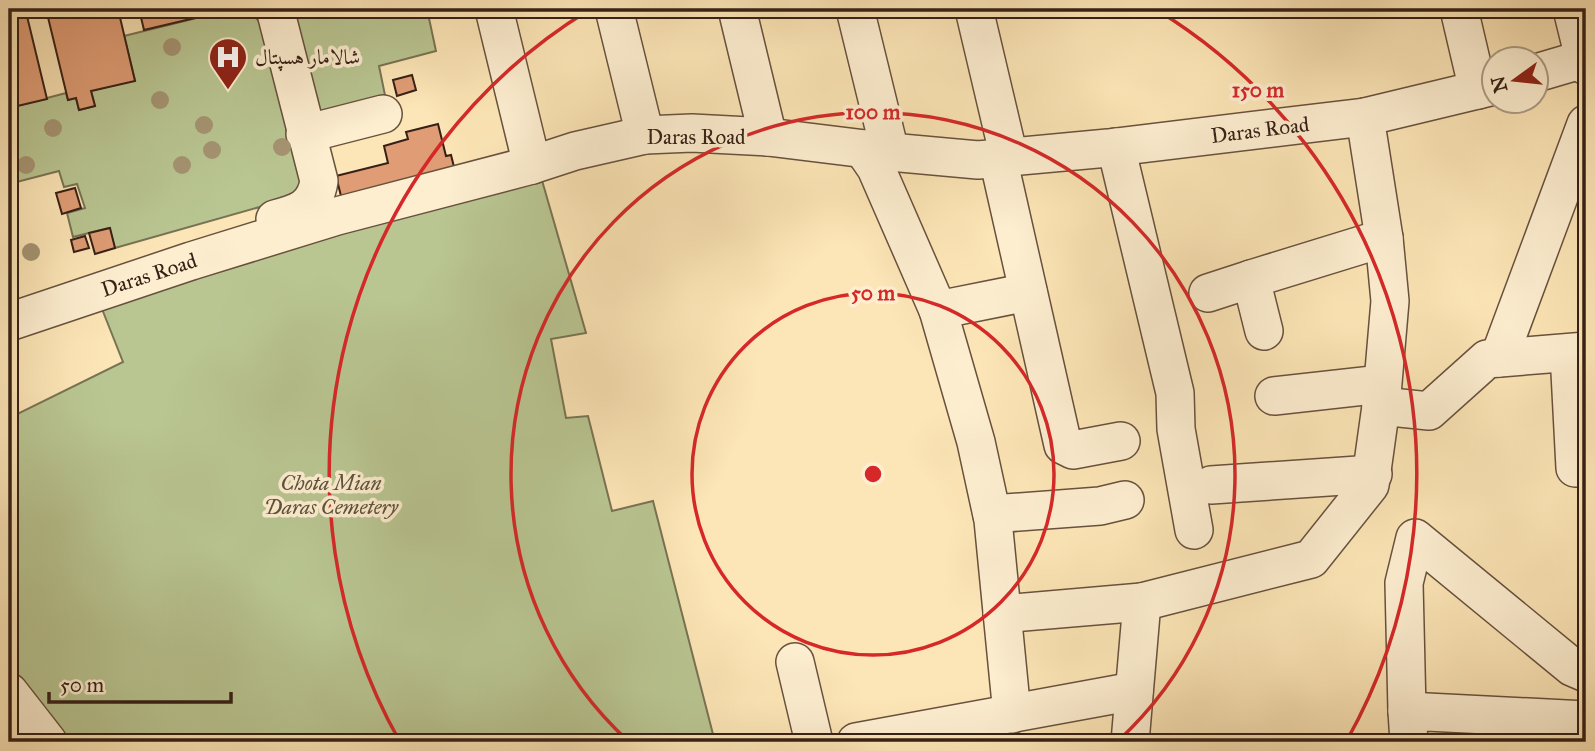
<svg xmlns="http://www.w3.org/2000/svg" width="1595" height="751" viewBox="0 0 1595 751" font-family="'IM FELL Great Primer',Amiri,serif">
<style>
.green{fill:#b9c692;stroke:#787354;stroke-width:2}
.building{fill:#e09d75;stroke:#362016;stroke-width:2}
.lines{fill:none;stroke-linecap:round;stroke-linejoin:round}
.minor-casing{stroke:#68513e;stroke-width:40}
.minor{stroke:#fdeed0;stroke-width:37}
.tree{fill:#a59472}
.ring{fill:none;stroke:#d62828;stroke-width:3.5}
.labels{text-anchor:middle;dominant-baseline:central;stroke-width:7;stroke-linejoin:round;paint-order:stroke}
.poi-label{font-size:21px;fill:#362016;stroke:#fdeed0;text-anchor:start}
.street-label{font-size:21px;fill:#362016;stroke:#fdeed0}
.park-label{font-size:21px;font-style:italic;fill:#5d523b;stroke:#fdeed0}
.centre{fill:#d62828;stroke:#fdeed0;stroke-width:3.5}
.ring-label{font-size:21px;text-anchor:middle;font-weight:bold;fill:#d62828;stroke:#fdeed0;stroke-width:7;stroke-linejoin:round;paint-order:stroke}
</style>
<rect width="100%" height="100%" fill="#fce5b6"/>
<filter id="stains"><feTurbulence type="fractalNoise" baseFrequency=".00286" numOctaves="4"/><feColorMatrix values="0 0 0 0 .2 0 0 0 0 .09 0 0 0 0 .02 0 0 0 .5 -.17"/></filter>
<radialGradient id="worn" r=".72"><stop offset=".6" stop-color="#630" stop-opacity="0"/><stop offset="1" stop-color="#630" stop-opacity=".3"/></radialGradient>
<g class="green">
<polygon points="233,9 246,9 258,20 269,39 310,180 288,199 115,248 109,228 73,237 67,213 85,208 77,184 64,187 59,171 9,184 9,108 66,93 68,100 76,98 79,110 95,106 91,91 135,80 124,36"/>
<polygon points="288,9 427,9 436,51 379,66 386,100 316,120"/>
<polygon points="539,170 586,333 551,339 566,418 588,416 612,511 653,501 715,742 58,742 9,681 9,418 123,362 102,309"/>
</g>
<g class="building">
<polygon points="9,9 35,9 26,12 47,99 9,108"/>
<polygon points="46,9 118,9 135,81 91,91 95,106 79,110 76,98 68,100"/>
<polygon points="139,9 233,9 144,30"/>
<polygon points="412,75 416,90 397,96 393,80"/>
<polygon points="438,124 446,156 451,155 456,175 343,204 336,176 388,163 384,146 408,139 406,132"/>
<polygon points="75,188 81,208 62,214 56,193"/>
<polygon points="110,228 115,248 95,254 89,233"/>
<polygon points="85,236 89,248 74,252 71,240"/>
</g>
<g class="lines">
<defs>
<g id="minor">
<polyline points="494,9 532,165"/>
<polyline points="614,9 645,135"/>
<polyline points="737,9 768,137"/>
<polyline points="855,9 890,152"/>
<polyline points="974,9 1009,157"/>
<polyline points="1459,9 1478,90"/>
<polyline points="1572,9 1586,66"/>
<polyline points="1536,73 1570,63 1586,55"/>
<polyline points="305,134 383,114"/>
<polyline points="1116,147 1175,393 1176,429 1194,530"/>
<polyline points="863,149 876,168 938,310 976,442 993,520 1012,714"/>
<polyline points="998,158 1063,445 1073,450 1121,441"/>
<path d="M275 219C298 213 315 208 319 181L275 9"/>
<polyline points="1208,293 1251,279"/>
<polyline points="938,310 1028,292"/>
<polyline points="9,322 191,261 337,216 532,165 575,151 645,135 692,133 768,137 890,152 978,160 1108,148 1365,117"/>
<polyline points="1264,331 1251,279 1384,238"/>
<polyline points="1569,353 1575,468 1586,467"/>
<polyline points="1499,358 1586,124"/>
<polyline points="1274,396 1382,384"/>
<polyline points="1381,406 1429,411 1487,359 1586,351"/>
<polyline points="1211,485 1373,474"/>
<polyline points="992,514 1100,506 1125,500"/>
<polyline points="1002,614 1142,602"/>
<polyline points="795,662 814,742"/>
<polyline points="9,692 48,742"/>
<polyline points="1407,711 1404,583 1415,538 1572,667 1586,673"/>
<polyline points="856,742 1134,691"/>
<polyline points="1130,742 1142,602 1311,559 1370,485 1381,406 1390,301 1384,238 1365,117 1494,86"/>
<polyline points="1409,742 1407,711 1586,720"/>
</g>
</defs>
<use href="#minor" class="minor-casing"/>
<use href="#minor" class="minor"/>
</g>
<g class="tree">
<circle cx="172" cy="47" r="9"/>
<circle cx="236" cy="62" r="9"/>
<circle cx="160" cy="100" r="9"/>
<circle cx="204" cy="125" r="9"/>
<circle cx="53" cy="128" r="9"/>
<circle cx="282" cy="147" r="9"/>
<circle cx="212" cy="150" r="9"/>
<circle cx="26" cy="165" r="9"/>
<circle cx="182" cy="165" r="9"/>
<circle cx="31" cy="252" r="9"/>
</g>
<g class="ring">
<circle cx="873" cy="474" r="181"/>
<path d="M628 741A362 362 0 1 1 1118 741"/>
<path d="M400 742A544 544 0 0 1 589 10M1157 10A544 544 0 0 1 1346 742"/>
</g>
<defs>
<symbol id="hospital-pin" viewBox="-11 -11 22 30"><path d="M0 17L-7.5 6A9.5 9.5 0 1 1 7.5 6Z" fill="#8f2418" stroke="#fdeed0"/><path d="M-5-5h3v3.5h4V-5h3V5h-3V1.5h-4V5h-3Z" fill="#fff"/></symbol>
</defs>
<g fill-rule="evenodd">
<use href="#hospital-pin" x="206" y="35" width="44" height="60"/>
</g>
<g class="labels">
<g class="poi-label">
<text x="255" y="57">شالامار ہسپتال</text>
</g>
<g class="street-label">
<text transform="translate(1260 130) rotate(-7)">Daras Road</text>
<text x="696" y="137">Daras Road</text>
<text transform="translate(149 275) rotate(-18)">Daras Road</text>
</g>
<g class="park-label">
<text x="331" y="483">Chota Mian<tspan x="331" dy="24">Daras Cemetery</tspan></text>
</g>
</g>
<circle cx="873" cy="474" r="10" class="centre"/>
<g class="ring-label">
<text x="1258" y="97">150 m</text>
<text x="873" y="119">100 m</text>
<text x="873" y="300">50 m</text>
</g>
<rect width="1595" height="751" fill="none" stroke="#fce5b6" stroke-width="35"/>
<rect x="10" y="10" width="1574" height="730" fill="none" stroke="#362016" stroke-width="3.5"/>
<rect x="18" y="18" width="1560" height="716" fill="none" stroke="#362016" stroke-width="2"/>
<g transform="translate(1515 80) rotate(255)"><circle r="33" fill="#fdeed0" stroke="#ad9c86" stroke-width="2"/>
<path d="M0-5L12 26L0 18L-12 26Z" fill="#8f2418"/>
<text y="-10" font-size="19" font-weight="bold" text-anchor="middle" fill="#362016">N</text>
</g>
<path d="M49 692v10h182v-10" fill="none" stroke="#362016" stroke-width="3.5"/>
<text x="60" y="692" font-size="21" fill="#362016" stroke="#fdeed0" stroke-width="5" paint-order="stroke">50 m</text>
<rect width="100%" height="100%" filter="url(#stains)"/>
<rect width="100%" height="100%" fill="url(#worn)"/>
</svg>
